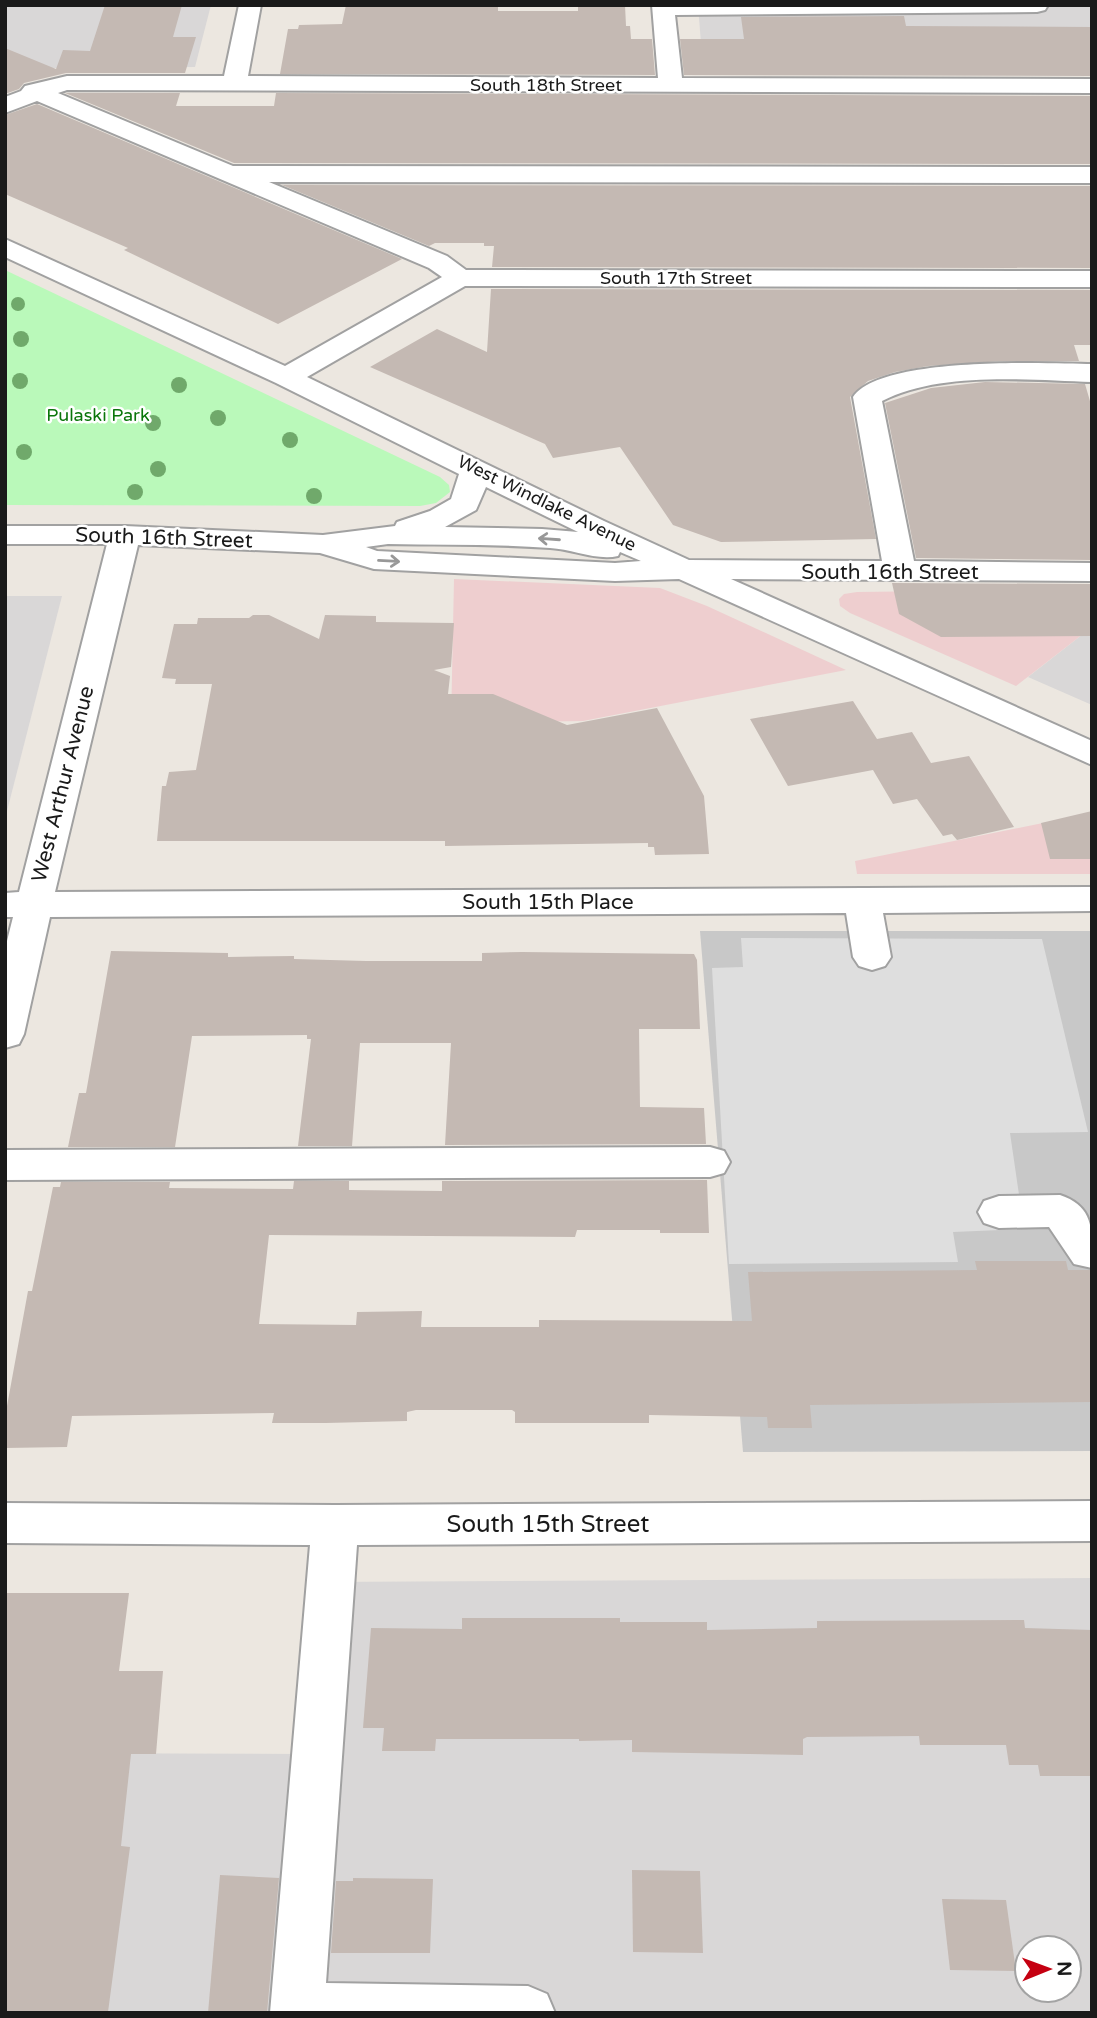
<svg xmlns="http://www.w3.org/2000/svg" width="1097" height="2018" viewBox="0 0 1097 2018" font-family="'Varela Round',sans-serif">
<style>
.residential{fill:#d9d7d7;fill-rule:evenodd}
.commercial{fill:#eececf}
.religious{fill:#c8c8c8}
.park{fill:#baf9ba}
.parking{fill:#dedede}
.building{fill:#c4b9b3}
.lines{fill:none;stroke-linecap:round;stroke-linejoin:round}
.minor-casing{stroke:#a1a1a1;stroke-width:4}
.minor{fill:#fff;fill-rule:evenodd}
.tree{fill:#70a96b}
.oneway{stroke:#989898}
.labels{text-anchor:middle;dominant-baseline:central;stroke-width:5;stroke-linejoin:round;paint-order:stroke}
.far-street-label{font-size:18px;fill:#1a1a1a;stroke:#fff}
.far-park-label{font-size:18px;fill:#0b760b;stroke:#fff}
.street-label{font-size:21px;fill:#1a1a1a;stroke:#fff}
.near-street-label{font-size:24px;fill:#1a1a1a;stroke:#fff}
</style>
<rect width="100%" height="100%" fill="#ece7e0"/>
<g class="residential">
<polygon points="5,5 211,5 195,67 53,68 5,86"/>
<polygon points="698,5 1092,5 1092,70 703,69"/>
<polygon points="5,596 62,596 5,819"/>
<polygon points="1092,627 1092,705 1028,677"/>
<path d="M1092 1578V2013H5V1753L306 1754 318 1582ZM1027 1948H1069V1990H1027Z"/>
</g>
<g class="commercial">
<polygon points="454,579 660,588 707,606 846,670 583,721 451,723"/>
<polygon points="1092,589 1092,627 1016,686 850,613 840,606 839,599 844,594 857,592"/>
<polygon points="1092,813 1092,874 857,874 855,861"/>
</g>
<polygon class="religious" points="700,931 1092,931 1092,1451 743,1452"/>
<polygon class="park" points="5,270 440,477 449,485 450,492 436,503 420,506 5,505"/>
<polygon class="parking" points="741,938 1042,939 1088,1132 1010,1133 1024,1229 953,1232 958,1262 729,1264 712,968 743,967"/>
<g class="building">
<polygon points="105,5 182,5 173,37 196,37 185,73 66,73 24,83 19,89 5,94 5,48 56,69 63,50 90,51"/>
<polygon points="346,5 498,5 498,11 578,11 578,5 625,5 626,26 630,26 631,39 652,39 655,75 280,74 288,29 298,29 299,25 342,24"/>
<polygon points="904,16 906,26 1092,27 1092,76 684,75 680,39 744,39 741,17"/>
<polygon points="65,93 180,93 176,106 274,106 276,93 1092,96 1092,164 234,163"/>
<polygon points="37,104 402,259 278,324 124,250 128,248 5,194 5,115"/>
<polygon points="282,185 1092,186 1092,268 492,267 494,246 484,246 484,243 435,243 429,246"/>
<polygon points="491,289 1092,290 1092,345 1074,345 1079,361 1003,361 928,366 895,372 868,381 850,397 876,539 721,542 673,525 620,447 553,458 545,444 370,367 437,329 487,352"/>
<polygon points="985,382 1085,384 1092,408 1092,560 916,558 885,403 931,388"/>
<polygon points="892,583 1092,584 1092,636 941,637 899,614"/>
<polygon points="253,615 269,615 319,639 325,615 376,616 376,622 454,623 451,667 434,670 450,676 448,694 493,694 567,725 657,708 704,796 709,854 655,855 654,847 648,847 648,843 445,846 445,841 157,841 162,786 166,786 169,772 196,770 212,684 175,684 176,679 162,678 174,624 197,624 198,618 249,618"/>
<polygon points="853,701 877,739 912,732 931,763 969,756 1014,827 957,840 952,834 943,836 917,799 893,804 873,770 788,786 750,719"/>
<polygon points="1092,811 1092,859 1050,859 1041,823"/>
<polygon points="111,951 228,953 228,957 294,956 294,959 366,961 482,961 482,953 522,952 694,954 697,960 700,1029 639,1029 640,1107 704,1108 706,1144 445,1145 451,1043 360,1043 352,1146 298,1146 311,1039 307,1039 307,1035 192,1036 175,1147 68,1147 79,1093 86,1093"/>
<polygon points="707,1180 709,1233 660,1233 660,1230 577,1230 575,1237 269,1235 259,1324 356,1325 357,1312 422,1311 421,1327 539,1327 539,1320 752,1321 748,1272 977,1270 975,1261 1066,1261 1068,1270 1092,1270 1092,1402 810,1405 812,1428 768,1428 767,1417 649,1415 649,1423 515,1423 515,1412 512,1410 416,1410 407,1412 407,1421 326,1423 272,1423 274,1413 72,1416 67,1447 5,1448 5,1417 28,1291 32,1291 53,1187 60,1187 61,1182 170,1182 169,1188 293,1189 294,1181 349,1181 349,1190 442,1191 442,1181"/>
<polygon points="5,1593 129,1593 119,1671 163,1671 156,1754 131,1754 121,1846 130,1847 108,2012 5,2011"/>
<polygon points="462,1618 620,1618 620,1622 707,1622 707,1630 817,1628 817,1621 1024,1620 1025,1628 1092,1630 1092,1776 1040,1776 1038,1765 1009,1765 1006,1745 920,1745 919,1736 807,1737 803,1739 803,1755 632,1752 632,1740 579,1741 579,1739 436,1739 435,1751 382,1751 384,1728 363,1728 371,1628 462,1629"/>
<polygon points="632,1870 700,1871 703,1953 633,1952"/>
<polygon points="220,1875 279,1878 267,2013 208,2013"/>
<polygon points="353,1878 433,1879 430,1953 331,1953 336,1881 353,1881"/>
<polygon points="942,1899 1006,1900 1016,1971 950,1970"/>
</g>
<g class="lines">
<defs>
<g id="minor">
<path d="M239 5H261L248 76 658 78 652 5H1048L1045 10 1037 12 675 15 682 78 1092 79V93L67 90 58 93 233 166 1092 167V183L269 182 447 256 466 270 1092 271V287L465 286 307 377 604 521 689 560 882 561 853 397C881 356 1044 363 1092 364V382C1028 380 940 371 882 401L914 561 1092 563V581L731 579 1092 741V765L679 579 615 581 374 569 320 553 138 545 55 892 1092 887V911L883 913 891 957 885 966 872 970 859 966 853 957 846 913 50 917 24 1034 19 1044 5 1048V949L13 917H5V893L19 892 107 544H5V526H125L323 535 395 526 397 522 430 511 451 499 459 474 276 383 5 257V239L285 366 442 277 429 268 37 101 5 113V97L21 91 25 86 67 76H224ZM486 487 578 532 542 529 445 527 476 510ZM388 544C442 545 496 544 550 548 572 549 597 561 618 556L620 552 641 561 615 563 377 551 366 547Z"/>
<polygon points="710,1147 724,1151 730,1162 724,1173 710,1177 5,1180 5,1150"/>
<path d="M1060 1195C1097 1207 1092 1236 1092 1268L1074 1264 1049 1227 999 1228 984 1223 978 1212 984 1201 999 1196Z"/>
<polygon points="1092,1501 1092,1541 357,1545 326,1983 528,1986 547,1994 555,2013 270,2013 310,1545 5,1543 5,1503 335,1505"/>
</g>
</defs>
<use href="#minor" class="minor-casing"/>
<use href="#minor" class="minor"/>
</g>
<g class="tree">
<circle cx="18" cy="304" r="7"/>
<circle cx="21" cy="339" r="8"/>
<circle cx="20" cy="381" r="8"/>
<circle cx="179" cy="385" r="8"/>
<circle cx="218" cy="418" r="8"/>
<circle cx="153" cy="423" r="8"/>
<circle cx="290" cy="440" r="8"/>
<circle cx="24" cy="452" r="8"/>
<circle cx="158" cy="469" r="8"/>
<circle cx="135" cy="492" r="8"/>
<circle cx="314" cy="496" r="8"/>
</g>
<defs><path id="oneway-shaft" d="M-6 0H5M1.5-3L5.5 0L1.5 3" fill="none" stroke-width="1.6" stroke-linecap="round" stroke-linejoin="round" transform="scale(1.75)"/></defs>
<g class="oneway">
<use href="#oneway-shaft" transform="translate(549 539) rotate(-176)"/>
<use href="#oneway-shaft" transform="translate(389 561) rotate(3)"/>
</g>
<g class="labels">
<g class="far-street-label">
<text x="546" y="85">South 18th Street</text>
<text x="676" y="278">South 17th Street</text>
<text transform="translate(547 503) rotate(26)">West Windlake Avenue</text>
</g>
<g class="far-park-label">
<text x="98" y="415">Pulaski Park</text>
</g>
<g class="street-label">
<text transform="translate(164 538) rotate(2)">South 16th Street</text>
<text x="890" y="572">South 16th Street</text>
<text transform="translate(63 784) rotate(-76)">West Arthur Avenue</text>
<text x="548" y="902">South 15th Place</text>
</g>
<g class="near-street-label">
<text x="548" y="1524">South 15th Street</text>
</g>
</g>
<rect width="1097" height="2018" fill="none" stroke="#1a1a1a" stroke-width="14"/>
<g transform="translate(1048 1969) rotate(89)"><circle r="33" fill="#ffffff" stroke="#a3a3a3" stroke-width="2"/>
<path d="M0-5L12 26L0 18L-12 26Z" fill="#c50011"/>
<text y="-10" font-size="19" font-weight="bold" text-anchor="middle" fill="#1a1a1a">N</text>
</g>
</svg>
